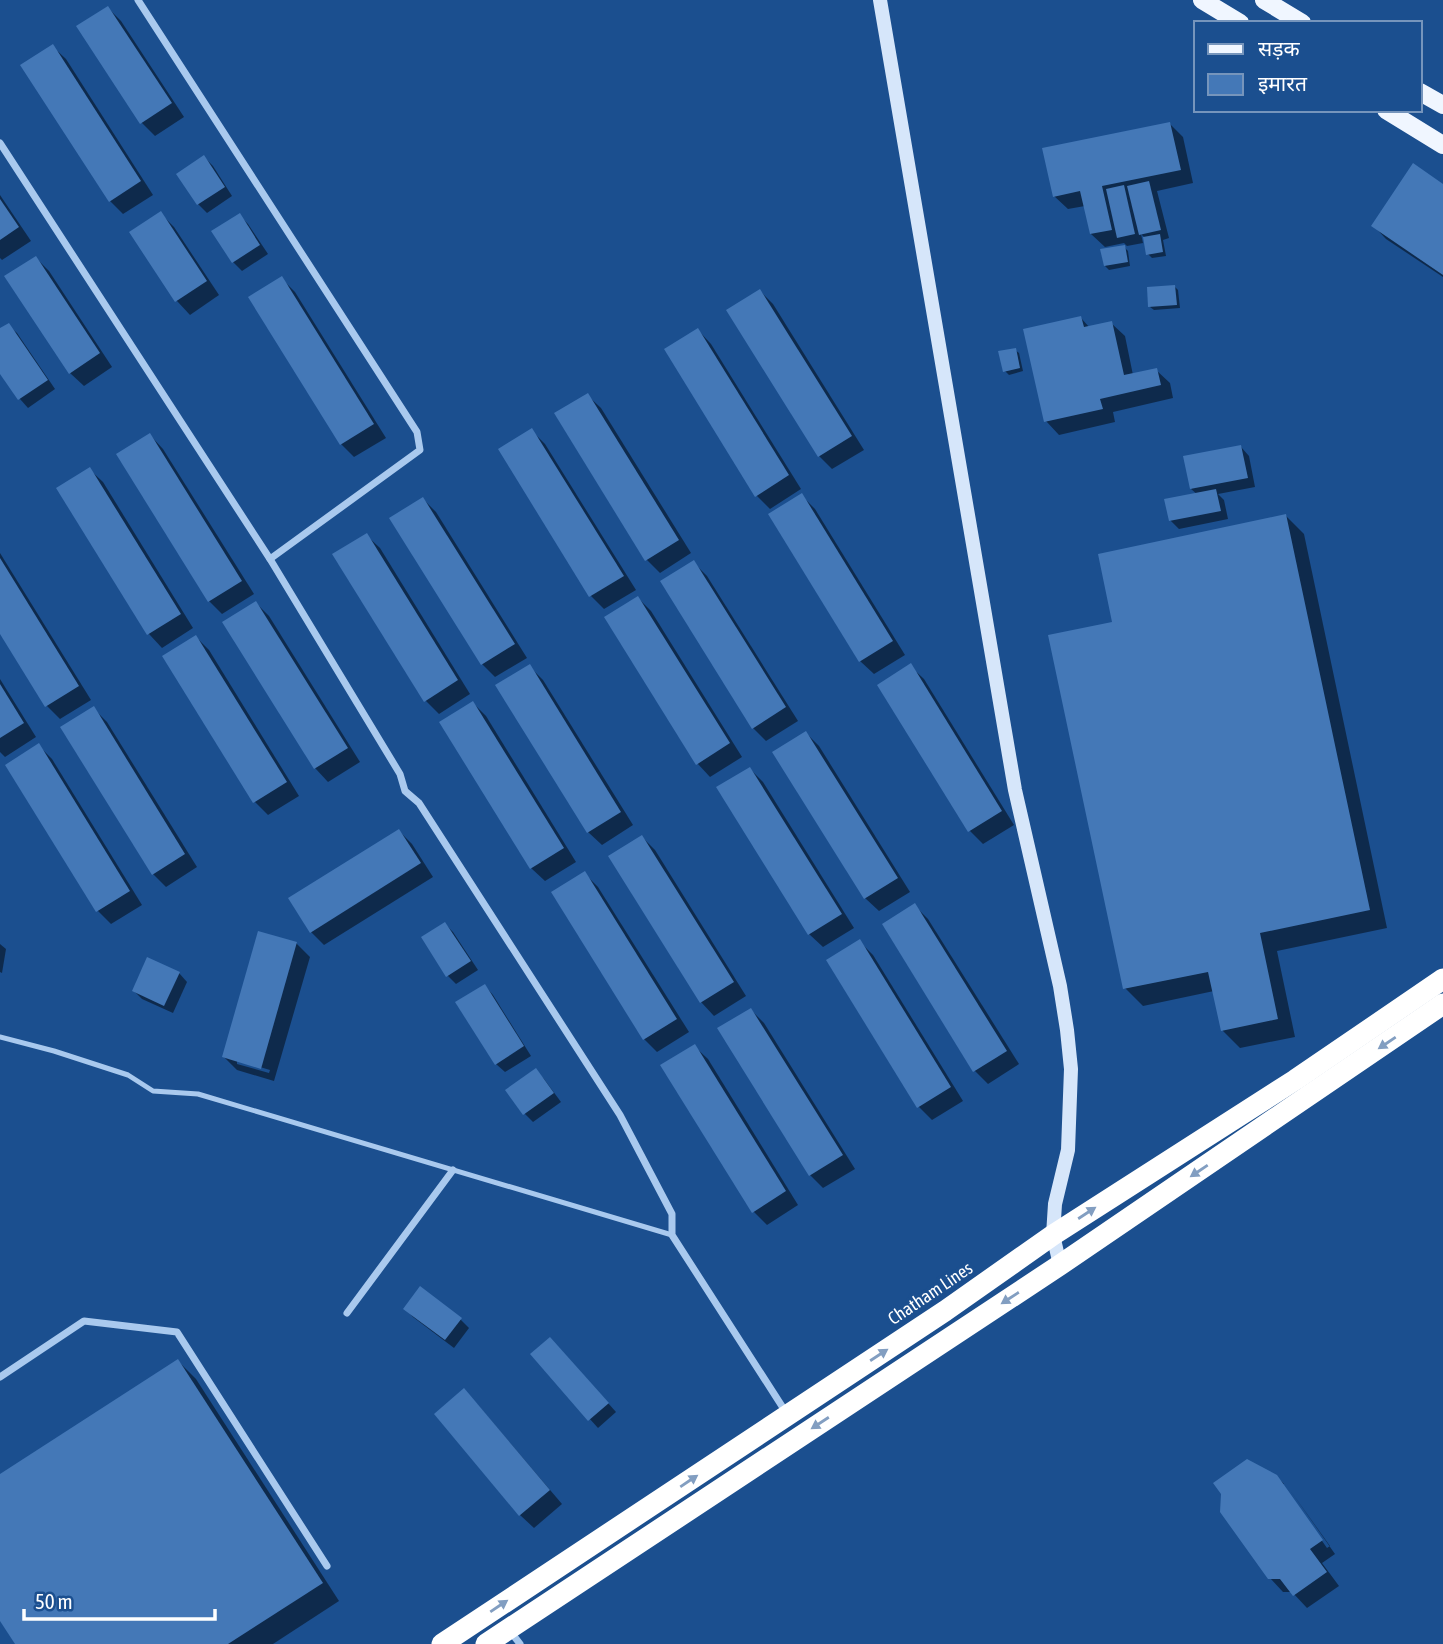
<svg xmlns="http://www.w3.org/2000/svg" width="1443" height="1644" viewBox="0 0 1443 1644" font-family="'Asap Condensed','Noto Sans Devanagari',sans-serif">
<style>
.shadow{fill:#0007;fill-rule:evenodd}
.building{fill:#4478b7}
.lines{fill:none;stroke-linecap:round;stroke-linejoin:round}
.lane{stroke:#a9c9ee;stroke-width:5}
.street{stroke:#a9c9ee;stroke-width:7}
.secondary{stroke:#d6e6fa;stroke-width:14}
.primary{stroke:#f0f6ff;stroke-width:18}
.highway{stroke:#fff;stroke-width:21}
.oneway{fill:#829ec1}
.labels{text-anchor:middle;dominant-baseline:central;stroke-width:7;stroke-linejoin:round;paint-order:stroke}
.street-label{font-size:18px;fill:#fff;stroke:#1b4f8f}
</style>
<rect width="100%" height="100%" fill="#1b4f8f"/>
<g class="shadow">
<polygon points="108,8 121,21 184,117 155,136 142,123 79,27"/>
<polygon points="52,46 66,59 153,195 123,214 110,201"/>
<polygon points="1169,123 1183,137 1193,183 1157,191 1169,238 1163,240 1166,256 1152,258 1148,254 1146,239 1141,234 1143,243 1127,246 1124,243 1105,247 1091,234 1085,206 1068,209 1054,196"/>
<polygon points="204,157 213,166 232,196 207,213 198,204"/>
<polygon points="1443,186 1443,277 1386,239 1373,225"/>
<polygon points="0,195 31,241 2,260 0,258"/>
<polygon points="160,213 174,227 219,295 190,315 177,301 131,233"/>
<polygon points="239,215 248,224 268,254 242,271 233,262"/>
<polygon points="1124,247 1128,251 1130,266 1109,270 1105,266"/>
<polygon points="36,258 49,271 112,367 84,386 70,373"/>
<polygon points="282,279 295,292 386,438 354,457 341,444"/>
<polygon points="1174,286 1178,290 1180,308 1154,310 1150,307"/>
<polygon points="760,291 773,304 864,450 832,469 819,456"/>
<polygon points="1081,318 1090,328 1111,323 1125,336 1133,375 1156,370 1170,383 1173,398 1113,412 1115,422 1059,435 1046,421"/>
<polygon points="8,325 17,333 55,389 28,408 20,399 0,370 0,331"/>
<polygon points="698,330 711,344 801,489 770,509 757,496"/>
<polygon points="1015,350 1019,353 1023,371 1009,375 1005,371"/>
<polygon points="587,395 601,408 691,553 660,573 647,560"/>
<polygon points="532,431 545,444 636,590 604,609 591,596"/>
<polygon points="150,435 163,449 254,594 222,614 209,601"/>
<polygon points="1241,447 1249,456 1255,487 1218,494 1224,500 1228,519 1179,529 1170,520 1198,495 1191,489"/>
<polygon points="89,469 103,482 193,628 162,648 149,634 58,488"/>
<polygon points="802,496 815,509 905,655 874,674 860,661"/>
<polygon points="423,499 436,512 527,658 495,677 482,664"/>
<polygon points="1286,516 1304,534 1387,928 1277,951 1295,1037 1240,1048 1223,1031 1214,991 1143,1006 1125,988 1114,623"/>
<polygon points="366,535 380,548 470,694 439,714 425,700"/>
<polygon points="0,553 91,700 60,719 47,706 0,631"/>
<polygon points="693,562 707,576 798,721 766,741 753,728"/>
<polygon points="638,598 651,611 742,757 710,777 697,763"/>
<polygon points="256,603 269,616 360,762 328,782 315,768"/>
<polygon points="196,637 209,650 299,796 268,815 255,802 164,656"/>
<polygon points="529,666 543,680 633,825 602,845 588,832"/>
<polygon points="910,666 924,679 1014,825 983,844 970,831"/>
<polygon points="0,679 36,737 5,757 0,752"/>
<polygon points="473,703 486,716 576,862 545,881 531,868 441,722"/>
<polygon points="93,708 107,722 197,867 166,887 153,874"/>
<polygon points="806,733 819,746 910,892 879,911 865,898"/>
<polygon points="39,746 52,759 142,905 111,924 98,911 7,765"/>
<polygon points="750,769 763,782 854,928 823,947 809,934"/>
<polygon points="399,831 412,844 433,877 324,945 311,932"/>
<polygon points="642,837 655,850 746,996 714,1016 701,1002"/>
<polygon points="585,874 598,887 689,1032 657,1052 644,1039"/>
<polygon points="915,906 928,919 1019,1064 988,1084 975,1071 884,925"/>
<polygon points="445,924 453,932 478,970 456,984 448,976"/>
<polygon points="860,942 873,955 963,1101 932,1120 919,1107"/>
<path d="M296 943 310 957 274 1081 237 1070 224 1057ZM237 1060 270 1070 269 1073 237 1064Z"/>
<polygon points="0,944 6,949 2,973 0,972"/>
<polygon points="179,973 187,982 173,1013 142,999 134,991"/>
<polygon points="485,986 493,995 531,1056 505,1072 496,1064"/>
<polygon points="751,1010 764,1023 855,1169 823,1188 810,1175"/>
<polygon points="694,1046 708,1059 798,1205 767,1225 753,1211"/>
<polygon points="535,1070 544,1079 561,1102 533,1122 525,1114"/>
<polygon points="405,1308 460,1319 469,1328 454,1348 413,1317"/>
<polygon points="559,1348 616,1412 598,1428 532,1355"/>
<polygon points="178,1361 196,1379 339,1601 273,1644 17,1644 0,1617 0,1476"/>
<polygon points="477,1404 562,1504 534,1528 520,1515 436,1415"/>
<polygon points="1276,1476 1284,1484 1282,1484 1327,1548 1330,1546 1290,1490 1335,1554 1322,1563 1339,1586 1307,1608 1292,1592 1283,1592 1270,1578"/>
</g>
<g class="building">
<polygon points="108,6 172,103 140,124 76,26"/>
<polygon points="53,44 141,181 109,202 20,65"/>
<polygon points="1170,122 1181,170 1102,186 1112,230 1090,234 1080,191 1053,197 1042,148"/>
<polygon points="204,155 225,187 197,205 176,174"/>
<polygon points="1413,163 1443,184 1443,275 1371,226"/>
<polygon points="1149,181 1161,230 1139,235 1127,186"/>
<polygon points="1124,185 1135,234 1117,238 1106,189"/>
<polygon points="0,199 19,227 0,240"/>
<polygon points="161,211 207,281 175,302 129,232"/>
<polygon points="240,213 260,245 232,263 211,231"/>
<polygon points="1160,234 1163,252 1146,255 1143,237"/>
<polygon points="1125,245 1128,262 1104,266 1100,249"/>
<polygon points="36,256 100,353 69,374 4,276"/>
<polygon points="282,276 374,424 340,445 248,297"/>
<polygon points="1175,285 1177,305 1148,307 1147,287"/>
<polygon points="760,289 852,436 818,457 726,310"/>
<polygon points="1081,316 1084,327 1112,321 1124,375 1157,368 1161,385 1100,399 1103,409 1044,422 1023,329"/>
<polygon points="9,323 48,380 18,400 0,374 0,328"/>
<polygon points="698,328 789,475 755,497 664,349"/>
<polygon points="1016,348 1020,368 1003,372 998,351"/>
<polygon points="588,393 679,540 645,561 554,413"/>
<polygon points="532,428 624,576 589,597 498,449"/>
<polygon points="150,433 242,581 208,602 116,454"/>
<polygon points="1241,445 1248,478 1190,489 1183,456"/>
<polygon points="90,467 181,614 147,635 56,488"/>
<polygon points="1216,489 1221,511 1169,521 1164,499"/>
<polygon points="802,493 893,641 859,662 768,514"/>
<polygon points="423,497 515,644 481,665 389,518"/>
<polygon points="1286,514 1370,910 1260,933 1278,1019 1221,1031 1208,972 1123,989 1048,635 1112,622 1098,554"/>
<polygon points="367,533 458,680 424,702 332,554"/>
<polygon points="0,558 79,686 45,707 0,634"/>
<polygon points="694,560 786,707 752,729 660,581"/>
<polygon points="638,596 730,743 696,765 604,617"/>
<polygon points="256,601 348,748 314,769 222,622"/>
<polygon points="196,635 287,782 253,803 162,656"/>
<polygon points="911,663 1002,811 968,832 877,685"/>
<polygon points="530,664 621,812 587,833 495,685"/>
<polygon points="0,684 24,723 0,738"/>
<polygon points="473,701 564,848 530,869 439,722"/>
<polygon points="94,706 185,854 152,875 60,727"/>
<polygon points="806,731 898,878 864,899 772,752"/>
<polygon points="39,743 130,891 96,912 5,765"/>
<polygon points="750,767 842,914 808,935 716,787"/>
<polygon points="399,829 421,863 310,933 288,898"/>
<polygon points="642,835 734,982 700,1003 608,856"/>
<polygon points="585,871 677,1019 643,1040 551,892"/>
<polygon points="915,903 1007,1051 973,1072 882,924"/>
<polygon points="445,922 471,961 446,977 421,937"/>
<polygon points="258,931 297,942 261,1069 222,1057"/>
<polygon points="860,939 951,1087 917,1108 826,960"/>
<polygon points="147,957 180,972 164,1006 132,991"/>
<polygon points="485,984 524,1046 495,1065 455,1002"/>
<polygon points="751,1008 843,1155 809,1176 717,1028"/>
<polygon points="695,1044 786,1191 752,1213 660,1065"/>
<polygon points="536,1068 554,1093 523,1115 505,1090"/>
<polygon points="420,1286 462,1318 445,1340 403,1309"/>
<polygon points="550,1337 609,1403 588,1421 530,1354"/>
<polygon points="178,1359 323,1583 228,1644 15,1644 0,1621 0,1474"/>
<polygon points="464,1388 550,1490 519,1516 434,1414"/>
<polygon points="1247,1459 1277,1475 1323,1540 1310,1549 1327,1572 1293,1596 1280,1579 1268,1579 1220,1512 1221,1494 1213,1483"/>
</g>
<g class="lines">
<polyline class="lane" points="0,1037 54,1051 128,1075 153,1091 198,1094 672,1235"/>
<g class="street">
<polyline points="138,0 417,432 420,450 270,559"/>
<polyline points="0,143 270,559 400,774 405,791 419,803 620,1115 672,1214 672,1235 787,1414"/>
<polyline points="347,1313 453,1170"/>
<polyline points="0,1377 84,1321 177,1332 327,1566"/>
<polyline points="510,1631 520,1644"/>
</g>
<polyline class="secondary" points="880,0 1015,790 1060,986 1067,1030 1071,1069 1068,1150 1055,1204 1053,1235 1060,1265"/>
<g class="primary">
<polyline points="1202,0 1240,23"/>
<polyline points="1264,0 1302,23"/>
<polyline points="1420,92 1443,105"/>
<polyline points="1386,110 1443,145"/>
</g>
<g class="highway">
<polyline points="442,1644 945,1311 1053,1235 1295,1080 1443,979"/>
<polyline points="486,1644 1060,1265 1443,1004"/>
</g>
</g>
<defs><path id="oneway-solid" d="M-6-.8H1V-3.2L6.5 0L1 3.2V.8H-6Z" transform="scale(1.75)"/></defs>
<g class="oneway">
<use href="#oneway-solid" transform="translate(1387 1043) rotate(146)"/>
<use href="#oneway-solid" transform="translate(1199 1171) rotate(146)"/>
<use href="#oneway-solid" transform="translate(1087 1213) rotate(-33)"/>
<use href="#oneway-solid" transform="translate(1010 1298) rotate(147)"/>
<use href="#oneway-solid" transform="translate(879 1355) rotate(-33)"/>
<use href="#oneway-solid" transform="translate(820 1423) rotate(147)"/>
<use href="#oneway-solid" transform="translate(689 1481) rotate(-34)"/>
<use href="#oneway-solid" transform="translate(499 1606) rotate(-34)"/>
</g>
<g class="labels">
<g class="street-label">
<text transform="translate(930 1293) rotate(-34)">Chatham Lines</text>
</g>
</g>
<rect x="1194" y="21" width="228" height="91" fill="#1b4f8f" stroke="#7695bc" stroke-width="2"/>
<rect x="1208" y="44" width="35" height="10" fill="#f0f6ff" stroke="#7695bc" stroke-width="2"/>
<text x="1258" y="56" font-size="21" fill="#ffffff">सड़क</text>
<rect x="1208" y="74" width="35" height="21" fill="#4478b7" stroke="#7695bc" stroke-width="2"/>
<text x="1258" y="91" font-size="21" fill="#ffffff">इमारत</text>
<path d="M24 1609v10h191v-10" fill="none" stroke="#ffffff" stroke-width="3.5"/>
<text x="35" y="1609" font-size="21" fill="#ffffff" stroke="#1b4f8f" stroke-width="5" paint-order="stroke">50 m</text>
</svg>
